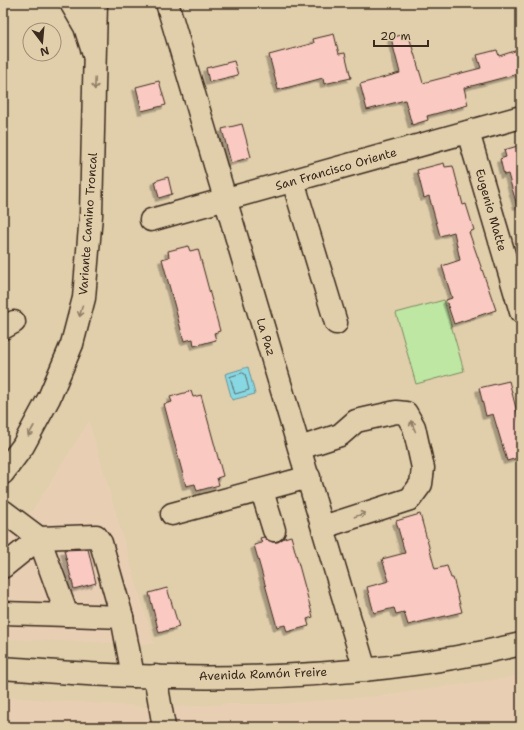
<svg xmlns="http://www.w3.org/2000/svg" width="524" height="730" viewBox="0 0 524 730" font-family="'Shantell Sans',sans-serif">
<style>
.built{fill:#e8ceb3}
.green{fill:#bee7a3;stroke:#7c8860}
.water{fill:#88d8e4;stroke:#699295}
.lines{fill:none;stroke-linecap:round;stroke-linejoin:round}
.shore{stroke:#5a706d;stroke-width:1}
.building{fill:#facac2;stroke:#3b2a1e;filter:url(#shadow)}
.minor-casing{stroke:#3b2a1e;stroke-width:25}
.major-casing{stroke:#3b2a1e;stroke-width:25}
.minor{stroke:#e1cfac;stroke-width:22}
.major{stroke:#e1cfac;stroke-width:22}
.oneway{stroke:#8e7c65}
.labels{text-anchor:middle;dominant-baseline:central;stroke-width:3;stroke-linejoin:round;paint-order:stroke}
.street-label{font-size:12px;fill:#3b2a1e;stroke:#e1cfac}
</style>
<defs>
<filter id="shadow"><feDropShadow dx="-3.5" dy="3.5" stdDeviation="0" flood-color="#0004"/></filter>
</defs>
<rect width="100%" height="100%" fill="#e1cfac"/>
<filter id="ink" filterUnits="userSpaceOnUse"><feTurbulence type="fractalNoise" baseFrequency=".025" numOctaves="2"/><feDisplacementMap in="SourceGraphic" scale="8" xChannelSelector="R" yChannelSelector="G"/><feConvolveMatrix kernelMatrix="1 2 1 2 8 2 1 2 1" color-interpolation-filters="sRGB"/></filter>
<g filter="url(#ink)">
<g class="built">
<polygon points="89,421 154,644 3,639 3,539 34,508"/>
<polygon points="521,674 521,727 3,727 3,697 161,708 226,704 279,704 388,695 506,678"/>
</g>
<polygon class="green" points="444,300 464,371 416,384 396,313"/>
<polygon class="water" points="248,367 255,394 232,400 225,374"/>
<g class="lines">
<polygon class="shore" points="243,373 245,374 249,390 235,394 230,377"/>
</g>
<g class="building">
<polygon points="408,33 423,83 481,68 477,55 497,50 499,56 521,49 521,73 464,88 468,105 427,116 428,120 412,125 405,100 367,110 360,84 400,73 391,38"/>
<polygon points="334,34 339,54 345,53 351,78 324,84 323,78 278,90 269,55 314,43 313,39"/>
<polygon points="234,61 238,75 209,82 206,68"/>
<polygon points="159,81 166,105 142,111 136,87"/>
<polygon points="242,124 251,157 231,163 222,129"/>
<polygon points="521,145 521,205 517,206 508,174 504,175 500,159 506,157 504,150"/>
<polygon points="444,163 445,167 453,166 463,205 466,204 474,230 469,232 496,310 454,324 446,300 452,298 442,266 460,260 454,232 440,236 429,196 424,198 417,170"/>
<polygon points="168,177 172,194 159,198 155,181"/>
<polygon points="188,246 190,251 198,249 220,331 214,333 216,340 194,346 193,339 184,341 162,259 169,257 168,251"/>
<polygon points="509,381 521,428 521,457 507,461 493,414 486,416 479,388"/>
<polygon points="191,391 193,397 201,395 223,476 217,478 219,485 197,491 195,484 186,486 164,404 172,402 170,397"/>
<polygon points="420,514 435,569 447,566 451,578 453,578 462,612 408,625 404,612 396,614 394,608 374,613 367,587 389,581 382,559 405,553 396,521"/>
<polygon points="291,536 313,617 307,619 309,626 287,632 285,625 277,627 254,545 262,543 260,538 264,537 272,542 278,542 284,538"/>
<polygon points="88,549 96,583 74,589 64,550"/>
<polygon points="167,588 179,627 159,633 149,593"/>
</g>
<g class="lines">
<defs>
<g id="minor">
<polyline points="71,3 85,27 94,55"/>
<polyline points="167,3 365,670"/>
<polyline points="468,132 521,312"/>
<polyline points="293,181 336,323"/>
<polyline points="151,220 521,117"/>
<polyline points="3,328 14,322"/>
<polyline points="300,448 340,435 356,421 396,412 406,413 414,427 423,468 421,484 410,499 323,527"/>
<polyline points="262,491 274,530"/>
<polyline points="3,511 39,538 67,615 122,617 133,676"/>
<polyline points="172,514 309,477"/>
<polyline points="3,567 39,538 96,536 101,543 122,617"/>
<polyline points="3,613 67,615"/>
<polyline points="155,676 164,727"/>
</g>
<g id="major">
<polyline points="3,473 23,446 49,398 72,344 84,298 91,215 96,3"/>
<path d="M3 668C46 671 90 675 133 676 262 681 395 674 521 644"/>
</g>
</defs>
<use href="#minor" class="minor-casing"/>
<use href="#major" class="major-casing"/>
<use href="#minor" class="minor"/>
<use href="#major" class="major"/>
</g>
<defs><path id="oneway-shaft" d="M-6 0H5M1.5-3L5.5 0L1.5 3" fill="none" stroke-width="1.6" stroke-linecap="round" stroke-linejoin="round"/></defs>
<g class="oneway">
<use href="#oneway-shaft" transform="translate(95 84) rotate(92)"/>
<use href="#oneway-shaft" transform="translate(81 311) rotate(104)"/>
<use href="#oneway-shaft" transform="translate(413 426) rotate(-113)"/>
<use href="#oneway-shaft" transform="translate(31 431) rotate(119)"/>
<use href="#oneway-shaft" transform="translate(360 515) rotate(-18)"/>
</g>
</g>
<g class="labels">
<g class="street-label">
<text transform="translate(336 169) rotate(-16)">San Francisco Oriente</text>
<text transform="translate(491 210) rotate(74)">Eugenio Matte</text>
<text transform="translate(88 224) rotate(-86)">Variante Camino Troncal</text>
<text transform="translate(266 337) rotate(73)">La Paz</text>
<text transform="translate(263 674) rotate(-2)">Avenida Ramón Freire</text>
</g>
</g>
<rect width="524" height="730" fill="none" stroke="#e1cfac" stroke-width="16"/>
<rect x="8" y="8" width="508" height="714" fill="none" stroke="#3b2a1e" stroke-width="1.5" filter="url(#ink)"/>
<g transform="translate(42 42) rotate(164)"><circle r="19" fill="#e1cfac" stroke="#9f8d73"/>
<path d="M0-3L7 15L0 10L-7 15Z" fill="#3b2a1e"/>
<text y="-6" font-size="11" font-weight="bold" text-anchor="middle" fill="#3b2a1e">N</text>
</g>
<path d="M374 40v6h54v-6" fill="none" stroke="#3b2a1e" stroke-width="2"/>
<text x="380" y="40" font-size="12" fill="#3b2a1e" stroke="#e1cfac" stroke-width="3" paint-order="stroke">20 m</text>
</svg>
